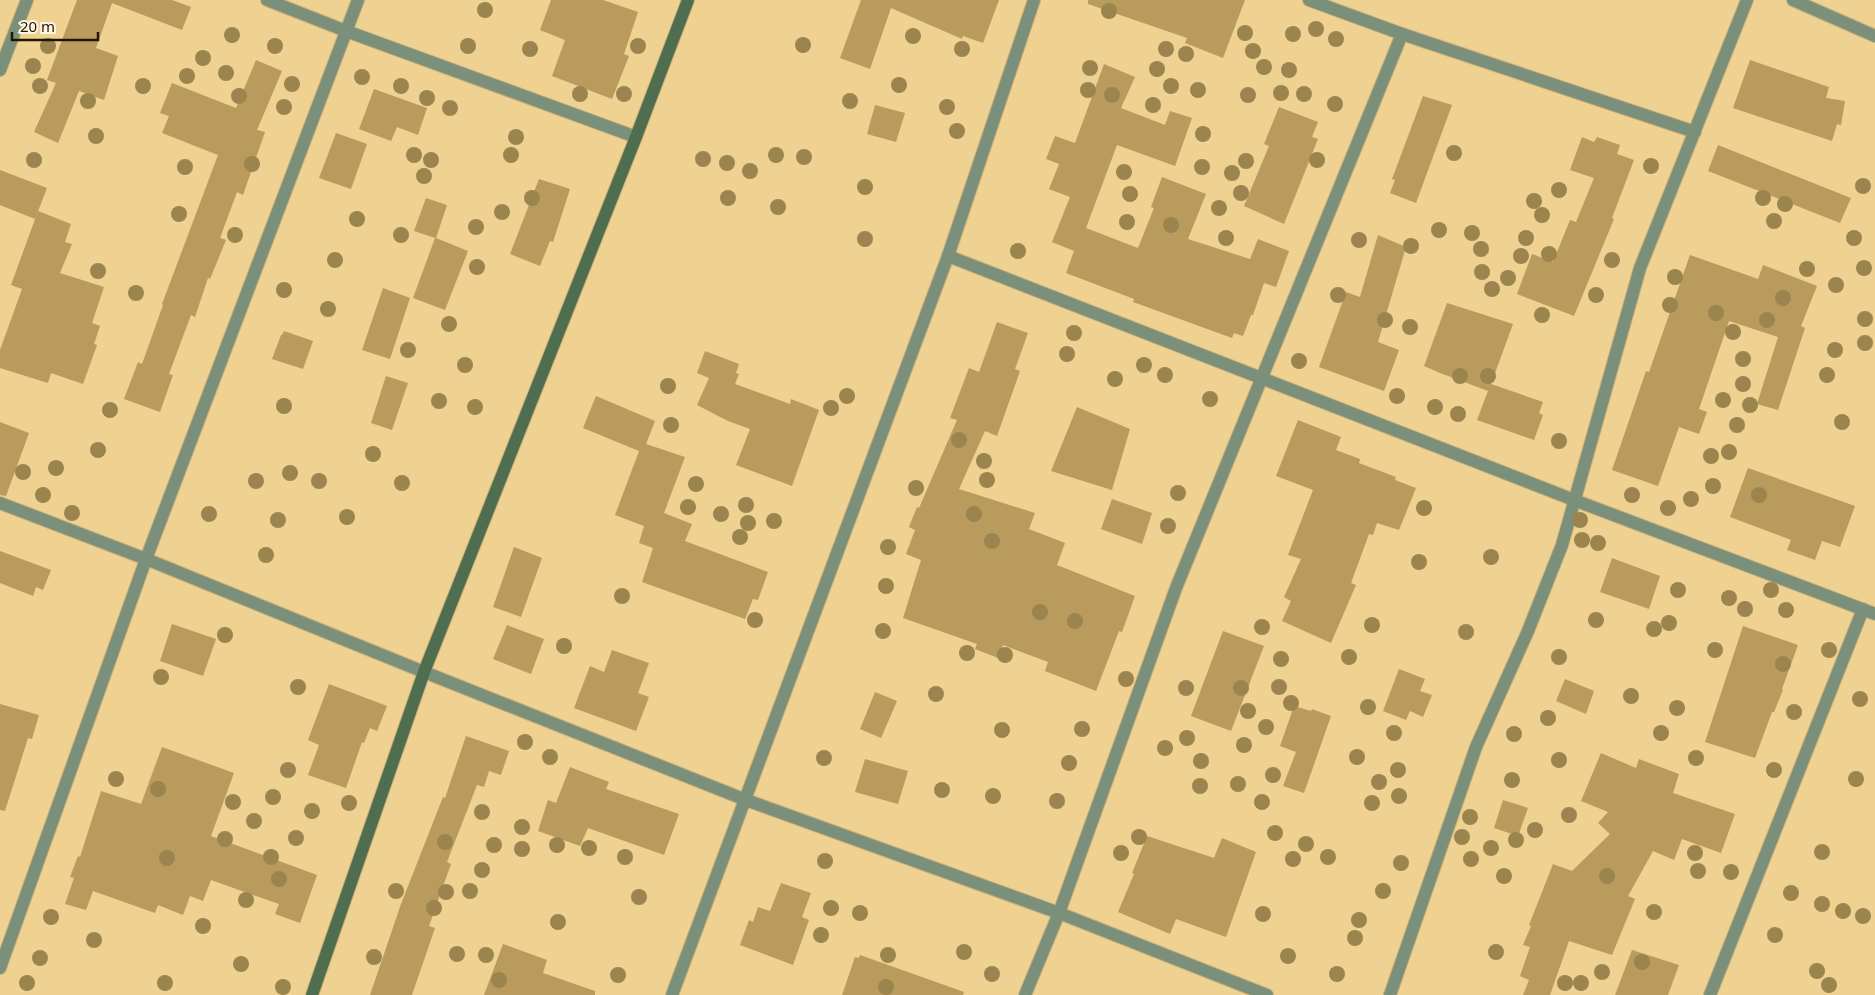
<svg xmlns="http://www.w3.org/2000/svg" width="1875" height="995" viewBox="0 0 1875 995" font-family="'Noto Sans',sans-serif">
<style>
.building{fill:#b89b5d}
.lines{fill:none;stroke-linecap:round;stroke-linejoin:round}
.street-casing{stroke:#caaf77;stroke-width:14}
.secondary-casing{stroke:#caaf77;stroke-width:14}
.street{stroke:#7b907b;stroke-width:12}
.secondary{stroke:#4f6e50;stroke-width:12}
.tree{fill:#9c844e}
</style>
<rect width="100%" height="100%" fill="#efd191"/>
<g class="building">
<polygon points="77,0 172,0 191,7 182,30 112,3 96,48 118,56 104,100 79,91 58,143 34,132 56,83 47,80"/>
<polygon points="551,0 603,0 638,12 624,54 629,56 612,99 552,76 565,40 540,30"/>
<polygon points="861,0 999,0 983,43 963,36 962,39 891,8 870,69 840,58"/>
<polygon points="1088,0 1245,0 1223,58 1185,43 1187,38 1088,4"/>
<polygon points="256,60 282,71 257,130 265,132 243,195 237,192 220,238 226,240 210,279 208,278 195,317 191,315 169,374 173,375 160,412 124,399 138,362 142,364 163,305 162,304 218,155 162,133 169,116 160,113 172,83 236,108"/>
<polygon points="1750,60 1829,87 1826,98 1845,101 1841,125 1837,124 1832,141 1733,108"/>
<polygon points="1104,64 1135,77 1121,108 1165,125 1170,111 1192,118 1175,166 1117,145 1086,228 1138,248 1154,208 1151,207 1162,177 1206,194 1188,239 1250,259 1258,239 1289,251 1276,287 1264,283 1253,315 1251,315 1243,336 1234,333 1232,338 1133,302 1134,299 1066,273 1074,251 1052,242 1070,197 1049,189 1059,164 1046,159 1055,136 1075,143"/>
<polygon points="374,89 427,108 418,135 397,127 391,141 359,129"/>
<polygon points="1423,96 1452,105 1416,203 1390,193 1395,180 1392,179"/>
<polygon points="875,105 905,113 896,142 867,134"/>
<polygon points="1279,107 1318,122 1312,137 1318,139 1284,224 1244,206 1269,146 1264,144"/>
<polygon points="336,133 367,144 351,189 319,178"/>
<polygon points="1582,137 1594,142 1597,137 1620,145 1617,154 1634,160 1612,218 1614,219 1574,316 1517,294 1532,254 1553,262 1570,220 1576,222 1594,178 1570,170"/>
<polygon points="1718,145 1851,198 1840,223 1708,171"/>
<polygon points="0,170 47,188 35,219 0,205"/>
<polygon points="539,179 570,189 553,242 550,241 540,266 510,254"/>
<polygon points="426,198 447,205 436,238 468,251 445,310 413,298 435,238 414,231"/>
<polygon points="38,211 71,224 65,242 72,244 60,273 104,287 92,323 100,326 94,344 97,345 83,384 51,373 48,383 0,368 0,350 22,289 11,285"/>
<polygon points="1378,235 1406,247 1378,342 1399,350 1384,391 1319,367 1346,292 1360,297"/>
<polygon points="1690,255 1758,279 1763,265 1817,286 1801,326 1805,328 1778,410 1757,404 1778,337 1729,321 1699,409 1707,412 1699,434 1679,427 1658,486 1612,470 1646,371 1649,372"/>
<polygon points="383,288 410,298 390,359 362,350"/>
<polygon points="1447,303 1513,324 1491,384 1543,402 1539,413 1543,415 1534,440 1477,420 1488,391 1440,373 1424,366"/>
<polygon points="997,322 1028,333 1015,369 1020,371 997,436 985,431 959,489 1035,513 1029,529 1065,543 1057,565 1135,596 1122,632 1119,631 1096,691 1045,671 1048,662 1003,645 998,658 975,649 977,644 903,618 921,560 906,554 915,530 909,527 917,507 919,508 957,420 950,418 969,368 979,372"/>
<polygon points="284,331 313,341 303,369 272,359 281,335 282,335"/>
<polygon points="705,351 739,364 736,373 739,374 735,384 790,404 791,399 819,410 792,486 736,465 750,429 728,421 697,405 709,378 697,373"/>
<polygon points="386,376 408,383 392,430 371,423"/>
<polygon points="596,396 655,421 646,444 685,457 664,513 692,524 685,541 768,572 758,600 753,599 745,619 642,582 653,548 639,543 644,526 615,515 639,451 583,428"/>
<polygon points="1077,407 1130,429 1112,490 1051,471"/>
<polygon points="1298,420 1341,437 1336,450 1360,459 1359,463 1396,477 1395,480 1416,488 1399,530 1377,523 1373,535 1369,534 1351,583 1356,585 1331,643 1282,621 1291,601 1284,597 1301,559 1288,555 1313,490 1276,476"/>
<polygon points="0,422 29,433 6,496 0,495"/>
<polygon points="1748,468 1855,506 1840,547 1822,541 1815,560 1787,550 1791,540 1730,517"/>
<polygon points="1112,499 1152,513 1142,544 1101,529"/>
<polygon points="514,547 542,558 521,617 493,607"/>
<polygon points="0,551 51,570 43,590 36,587 33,596 0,583"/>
<polygon points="1612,558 1660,576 1649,609 1600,592"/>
<polygon points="172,624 216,639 203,676 160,661"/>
<polygon points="507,625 544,639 531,674 493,659"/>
<polygon points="1743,626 1798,645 1782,689 1783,690 1774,712 1772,712 1755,758 1705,742"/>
<polygon points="1223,631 1264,646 1231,731 1191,716"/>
<polygon points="612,650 649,663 638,693 649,697 636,731 574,708 590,666 604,672"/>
<polygon points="1399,669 1425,679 1420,691 1432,695 1423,717 1410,711 1406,720 1383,711"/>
<polygon points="1565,679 1594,691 1586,714 1556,701"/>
<polygon points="329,684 387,706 377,731 370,728 364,743 362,742 346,788 308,775 319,745 308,740"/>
<polygon points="875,692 897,701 881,738 860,729"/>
<polygon points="0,704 39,715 32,739 28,738 5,811 0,810"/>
<polygon points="1294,706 1311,711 1312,709 1331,716 1304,793 1283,786 1296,752 1280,746"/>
<polygon points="466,736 509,751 501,775 489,771 484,787 477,785 447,862 451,864 429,926 435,928 412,995 370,995 401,904 443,797 445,798"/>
<polygon points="162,747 234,773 211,836 317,875 300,923 275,914 279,904 211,880 203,901 190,896 183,915 158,905 155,913 93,891 86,910 65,904 74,878 70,877 78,856 80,857 101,791 141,804"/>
<polygon points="1601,753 1636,768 1639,759 1679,774 1673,793 1735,814 1721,853 1682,839 1674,860 1653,851 1628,896 1635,899 1612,955 1569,941 1550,995 1523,995 1529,980 1520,976 1530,947 1523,945 1531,926 1529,925 1553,864 1572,871 1610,834 1598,823 1608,812 1581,801"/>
<polygon points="865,759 908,771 898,804 855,792"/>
<polygon points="570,767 609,782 606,789 679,814 664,855 588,828 580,846 538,831 548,800 556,803"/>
<polygon points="1503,800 1528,808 1518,836 1494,828"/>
<polygon points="1147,836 1214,858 1222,838 1256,852 1226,937 1176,919 1170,934 1118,912 1134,874 1132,873"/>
<polygon points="781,883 811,893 802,917 809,920 793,965 740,945 749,920 753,922 758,907 770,911"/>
<polygon points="503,944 547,960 543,973 595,991 595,995 484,995"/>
<polygon points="1632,950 1679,965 1668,995 1615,995"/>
<polygon points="860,955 964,992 963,995 842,995 855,957 859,958"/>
</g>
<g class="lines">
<defs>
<g id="street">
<polyline points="267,0 346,31 636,137"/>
<polyline points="1309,0 1402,34 1695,132"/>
<polyline points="1793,0 1875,36"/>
<polyline points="0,70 27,0"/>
<polyline points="948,256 1574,500 1875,614"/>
<polyline points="0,503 146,559 424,672 746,800 1059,913 1267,995"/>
<polyline points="0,968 146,559 358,0"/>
<polyline points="672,995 948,256 1034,0"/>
<polyline points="1025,995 1059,913 1176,588 1402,34"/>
<polyline points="1390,995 1476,747 1528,631 1562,545 1640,268 1747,0"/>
<polyline points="1710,995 1863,609"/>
</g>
<polyline id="secondary" points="312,995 424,672 636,137 688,0"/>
</defs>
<use href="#street" class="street-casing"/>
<use href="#secondary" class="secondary-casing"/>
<use href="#street" class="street"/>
<use href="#secondary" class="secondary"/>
</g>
<g class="tree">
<circle cx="485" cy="10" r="8"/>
<circle cx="1109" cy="11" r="8"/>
<circle cx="1316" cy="29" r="8"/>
<circle cx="1245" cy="33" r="8"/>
<circle cx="1293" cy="34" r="8"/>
<circle cx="232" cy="35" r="8"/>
<circle cx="913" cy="36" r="8"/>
<circle cx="1336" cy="39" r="8"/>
<circle cx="803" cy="45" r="8"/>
<circle cx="48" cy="46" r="8"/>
<circle cx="275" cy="46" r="8"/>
<circle cx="468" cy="46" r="8"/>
<circle cx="638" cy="46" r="8"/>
<circle cx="530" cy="49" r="8"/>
<circle cx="962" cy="49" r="8"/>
<circle cx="1166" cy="49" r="8"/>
<circle cx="1253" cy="51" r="8"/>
<circle cx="1186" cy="54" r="8"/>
<circle cx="203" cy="58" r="8"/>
<circle cx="33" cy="66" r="8"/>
<circle cx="1264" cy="67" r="8"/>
<circle cx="1090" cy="68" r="8"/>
<circle cx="1157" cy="69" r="8"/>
<circle cx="1289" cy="70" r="8"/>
<circle cx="226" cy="73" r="8"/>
<circle cx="187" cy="76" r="8"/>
<circle cx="362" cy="77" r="8"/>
<circle cx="292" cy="84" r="8"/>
<circle cx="899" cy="85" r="8"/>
<circle cx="40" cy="86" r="8"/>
<circle cx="143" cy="86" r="8"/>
<circle cx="401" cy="86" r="8"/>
<circle cx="1171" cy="86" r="8"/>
<circle cx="1088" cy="90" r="8"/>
<circle cx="1198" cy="90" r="8"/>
<circle cx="1281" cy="93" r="8"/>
<circle cx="580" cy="94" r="8"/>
<circle cx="624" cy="94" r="8"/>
<circle cx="1304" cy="94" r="8"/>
<circle cx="1112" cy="95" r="8"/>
<circle cx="1248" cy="95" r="8"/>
<circle cx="239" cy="96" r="8"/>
<circle cx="427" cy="98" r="8"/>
<circle cx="88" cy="101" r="8"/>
<circle cx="850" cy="101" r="8"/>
<circle cx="1335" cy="104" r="8"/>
<circle cx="1153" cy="105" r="8"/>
<circle cx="284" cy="107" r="8"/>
<circle cx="947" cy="107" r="8"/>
<circle cx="450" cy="108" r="8"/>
<circle cx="957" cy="131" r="8"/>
<circle cx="1203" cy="134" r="8"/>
<circle cx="96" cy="136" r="8"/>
<circle cx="516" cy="137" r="8"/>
<circle cx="1454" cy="153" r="8"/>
<circle cx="414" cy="155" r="8"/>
<circle cx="511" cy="155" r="8"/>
<circle cx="776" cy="155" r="8"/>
<circle cx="804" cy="157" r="8"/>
<circle cx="703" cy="159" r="8"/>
<circle cx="34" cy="160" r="8"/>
<circle cx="431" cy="160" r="8"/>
<circle cx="1317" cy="160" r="8"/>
<circle cx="1246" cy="161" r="8"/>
<circle cx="727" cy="163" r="8"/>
<circle cx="252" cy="164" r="8"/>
<circle cx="1651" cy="166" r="8"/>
<circle cx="185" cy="167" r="8"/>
<circle cx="1202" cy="167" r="8"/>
<circle cx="750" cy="171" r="8"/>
<circle cx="1124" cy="172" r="8"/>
<circle cx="1232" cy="173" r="8"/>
<circle cx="424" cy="176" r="8"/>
<circle cx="1863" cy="186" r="8"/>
<circle cx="865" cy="187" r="8"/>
<circle cx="1559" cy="190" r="8"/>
<circle cx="1241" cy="193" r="8"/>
<circle cx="1130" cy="194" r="8"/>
<circle cx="532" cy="198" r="8"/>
<circle cx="728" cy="198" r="8"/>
<circle cx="1763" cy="198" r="8"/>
<circle cx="1534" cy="201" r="8"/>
<circle cx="1785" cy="204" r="8"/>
<circle cx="778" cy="207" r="8"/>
<circle cx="1219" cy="208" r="8"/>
<circle cx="502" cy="212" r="8"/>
<circle cx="179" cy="214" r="8"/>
<circle cx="1542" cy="215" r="8"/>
<circle cx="357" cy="219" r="8"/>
<circle cx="1774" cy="221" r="8"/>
<circle cx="1127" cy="222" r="8"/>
<circle cx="1171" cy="225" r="8"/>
<circle cx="476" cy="227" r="8"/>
<circle cx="1439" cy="230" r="8"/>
<circle cx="1472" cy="233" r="8"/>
<circle cx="235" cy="235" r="8"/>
<circle cx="401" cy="235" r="8"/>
<circle cx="1226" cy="238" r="8"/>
<circle cx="1526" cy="238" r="8"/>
<circle cx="1854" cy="238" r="8"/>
<circle cx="865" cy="239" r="8"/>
<circle cx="1359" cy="240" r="8"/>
<circle cx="1411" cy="246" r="8"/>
<circle cx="1481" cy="249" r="8"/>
<circle cx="1018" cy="251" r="8"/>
<circle cx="1549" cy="254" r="8"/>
<circle cx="1521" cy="256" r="8"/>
<circle cx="335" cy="260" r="8"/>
<circle cx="1612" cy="260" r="8"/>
<circle cx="477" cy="267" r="8"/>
<circle cx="1864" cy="268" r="8"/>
<circle cx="1807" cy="269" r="8"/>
<circle cx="98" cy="271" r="8"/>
<circle cx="1482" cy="272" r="8"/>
<circle cx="1675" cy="277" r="8"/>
<circle cx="1508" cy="278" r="8"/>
<circle cx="1836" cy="285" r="8"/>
<circle cx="1492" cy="289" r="8"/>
<circle cx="284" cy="290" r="8"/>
<circle cx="136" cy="293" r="8"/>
<circle cx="1338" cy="295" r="8"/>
<circle cx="1596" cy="295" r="8"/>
<circle cx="1783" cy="298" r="8"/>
<circle cx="1670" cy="305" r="8"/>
<circle cx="328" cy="309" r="8"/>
<circle cx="1716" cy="313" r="8"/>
<circle cx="1542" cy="315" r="8"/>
<circle cx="1865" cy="319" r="8"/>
<circle cx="1385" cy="320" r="8"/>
<circle cx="1767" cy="320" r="8"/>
<circle cx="449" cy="324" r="8"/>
<circle cx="1410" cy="327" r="8"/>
<circle cx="1733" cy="332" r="8"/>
<circle cx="1074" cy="333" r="8"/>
<circle cx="1865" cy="343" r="8"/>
<circle cx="408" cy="350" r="8"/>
<circle cx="1835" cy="350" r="8"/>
<circle cx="1067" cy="354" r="8"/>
<circle cx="1743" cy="359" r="8"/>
<circle cx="1299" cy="361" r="8"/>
<circle cx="465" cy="365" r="8"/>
<circle cx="1144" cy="365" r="8"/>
<circle cx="1165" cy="375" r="8"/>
<circle cx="1827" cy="375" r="8"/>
<circle cx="1460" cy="376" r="8"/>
<circle cx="1488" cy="376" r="8"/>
<circle cx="1115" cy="379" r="8"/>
<circle cx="1743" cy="384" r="8"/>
<circle cx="668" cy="386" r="8"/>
<circle cx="847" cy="396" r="8"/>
<circle cx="1397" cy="396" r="8"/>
<circle cx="1210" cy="399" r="8"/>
<circle cx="1723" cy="400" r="8"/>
<circle cx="439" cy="401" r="8"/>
<circle cx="1750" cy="405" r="8"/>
<circle cx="284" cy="406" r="8"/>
<circle cx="475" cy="407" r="8"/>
<circle cx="1435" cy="407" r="8"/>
<circle cx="831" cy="408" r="8"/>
<circle cx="110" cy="410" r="8"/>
<circle cx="1458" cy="414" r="8"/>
<circle cx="1842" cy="422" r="8"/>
<circle cx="671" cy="425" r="8"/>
<circle cx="1737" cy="425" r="8"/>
<circle cx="959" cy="440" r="8"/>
<circle cx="1559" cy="441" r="8"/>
<circle cx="98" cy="450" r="8"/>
<circle cx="1729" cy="452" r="8"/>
<circle cx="373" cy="454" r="8"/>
<circle cx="1711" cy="456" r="8"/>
<circle cx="984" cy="461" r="8"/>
<circle cx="56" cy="468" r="8"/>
<circle cx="23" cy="472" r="8"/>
<circle cx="290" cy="473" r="8"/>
<circle cx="987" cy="480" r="8"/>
<circle cx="256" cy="481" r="8"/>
<circle cx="319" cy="481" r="8"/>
<circle cx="402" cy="483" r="8"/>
<circle cx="696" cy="484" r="8"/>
<circle cx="1713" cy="486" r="8"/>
<circle cx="916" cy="488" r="8"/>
<circle cx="1178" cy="493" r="8"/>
<circle cx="43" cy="495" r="8"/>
<circle cx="1632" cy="495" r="8"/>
<circle cx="1759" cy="495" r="8"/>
<circle cx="1691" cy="499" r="8"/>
<circle cx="746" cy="505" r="8"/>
<circle cx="688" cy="507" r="8"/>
<circle cx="1424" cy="508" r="8"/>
<circle cx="1668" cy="508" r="8"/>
<circle cx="72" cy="513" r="8"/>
<circle cx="209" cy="514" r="8"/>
<circle cx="721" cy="514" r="8"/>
<circle cx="974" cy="514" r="8"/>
<circle cx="347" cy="517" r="8"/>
<circle cx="278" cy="520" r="8"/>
<circle cx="1580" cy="520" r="8"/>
<circle cx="774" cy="521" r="8"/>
<circle cx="748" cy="523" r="8"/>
<circle cx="1168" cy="526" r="8"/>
<circle cx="740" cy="537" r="8"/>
<circle cx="1582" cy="540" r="8"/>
<circle cx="992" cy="541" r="8"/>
<circle cx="1598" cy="543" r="8"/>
<circle cx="888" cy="547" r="8"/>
<circle cx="266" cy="555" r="8"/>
<circle cx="1491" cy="557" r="8"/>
<circle cx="1419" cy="562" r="8"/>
<circle cx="886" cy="586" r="8"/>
<circle cx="1678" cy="590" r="8"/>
<circle cx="1771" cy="590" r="8"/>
<circle cx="622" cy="596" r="8"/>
<circle cx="1729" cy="598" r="8"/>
<circle cx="1745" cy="609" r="8"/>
<circle cx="1786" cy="610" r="8"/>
<circle cx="1040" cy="612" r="8"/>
<circle cx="755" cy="620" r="8"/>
<circle cx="1596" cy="620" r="8"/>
<circle cx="1075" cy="621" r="8"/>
<circle cx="1669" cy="623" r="8"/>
<circle cx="1372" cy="625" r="8"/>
<circle cx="1262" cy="627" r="8"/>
<circle cx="1654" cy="629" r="8"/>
<circle cx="883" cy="631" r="8"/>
<circle cx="1466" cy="632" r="8"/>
<circle cx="225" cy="635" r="8"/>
<circle cx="564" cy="646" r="8"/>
<circle cx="1715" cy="650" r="8"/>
<circle cx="1829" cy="650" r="8"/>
<circle cx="967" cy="653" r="8"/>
<circle cx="1005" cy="655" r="8"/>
<circle cx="1349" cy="657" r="8"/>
<circle cx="1559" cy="657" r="8"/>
<circle cx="1281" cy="659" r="8"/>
<circle cx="1783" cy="664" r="8"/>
<circle cx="161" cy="677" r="8"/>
<circle cx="1126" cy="679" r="8"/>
<circle cx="298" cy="687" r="8"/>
<circle cx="1279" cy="687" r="8"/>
<circle cx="1186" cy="688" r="8"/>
<circle cx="1241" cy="688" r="8"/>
<circle cx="936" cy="694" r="8"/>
<circle cx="1631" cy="696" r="8"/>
<circle cx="1860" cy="699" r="8"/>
<circle cx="1291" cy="703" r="8"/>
<circle cx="1368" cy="707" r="8"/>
<circle cx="1677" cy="708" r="8"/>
<circle cx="1248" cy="711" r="8"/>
<circle cx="1794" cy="712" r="8"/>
<circle cx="1548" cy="718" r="8"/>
<circle cx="1266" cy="727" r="8"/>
<circle cx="1082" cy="729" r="8"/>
<circle cx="1002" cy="730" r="8"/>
<circle cx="1394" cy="733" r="8"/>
<circle cx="1661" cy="733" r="8"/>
<circle cx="1514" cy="734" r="8"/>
<circle cx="1187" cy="738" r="8"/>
<circle cx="525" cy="742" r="8"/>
<circle cx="1244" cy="745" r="8"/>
<circle cx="1165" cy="748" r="8"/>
<circle cx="550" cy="757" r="8"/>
<circle cx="1357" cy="757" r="8"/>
<circle cx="824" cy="758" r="8"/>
<circle cx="1696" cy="758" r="8"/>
<circle cx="1559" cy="760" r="8"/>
<circle cx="1201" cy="761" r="8"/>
<circle cx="1069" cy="763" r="8"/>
<circle cx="288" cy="770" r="8"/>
<circle cx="1398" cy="770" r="8"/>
<circle cx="1774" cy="770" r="8"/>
<circle cx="1273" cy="775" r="8"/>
<circle cx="116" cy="779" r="8"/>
<circle cx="1856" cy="779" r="8"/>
<circle cx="1512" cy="780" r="8"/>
<circle cx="1379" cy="782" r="8"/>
<circle cx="1238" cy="784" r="8"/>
<circle cx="1200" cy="786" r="8"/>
<circle cx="158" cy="789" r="8"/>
<circle cx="942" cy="790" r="8"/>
<circle cx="993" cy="796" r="8"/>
<circle cx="1399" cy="796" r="8"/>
<circle cx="273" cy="797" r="8"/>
<circle cx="1057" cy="801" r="8"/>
<circle cx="233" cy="802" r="8"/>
<circle cx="1262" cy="802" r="8"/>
<circle cx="349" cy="803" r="8"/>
<circle cx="1372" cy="803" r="8"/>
<circle cx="312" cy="811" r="8"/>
<circle cx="482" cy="812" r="8"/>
<circle cx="1569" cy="815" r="8"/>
<circle cx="1470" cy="817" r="8"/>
<circle cx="254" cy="821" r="8"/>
<circle cx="522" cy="827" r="8"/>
<circle cx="1535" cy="830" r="8"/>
<circle cx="1275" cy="833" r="8"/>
<circle cx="1139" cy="837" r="8"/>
<circle cx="1462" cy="837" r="8"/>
<circle cx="296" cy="838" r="8"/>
<circle cx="225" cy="839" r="8"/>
<circle cx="1516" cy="840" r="8"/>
<circle cx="445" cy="842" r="8"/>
<circle cx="1306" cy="844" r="8"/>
<circle cx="494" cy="845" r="8"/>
<circle cx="557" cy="845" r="8"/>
<circle cx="589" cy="848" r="8"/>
<circle cx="1491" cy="848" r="8"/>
<circle cx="522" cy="849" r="8"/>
<circle cx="1822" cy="852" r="8"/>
<circle cx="1121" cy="853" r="8"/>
<circle cx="1695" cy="853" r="8"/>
<circle cx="271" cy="857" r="8"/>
<circle cx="625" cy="857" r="8"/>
<circle cx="1328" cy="857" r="8"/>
<circle cx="167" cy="858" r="8"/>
<circle cx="1293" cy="859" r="8"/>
<circle cx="1471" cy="859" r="8"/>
<circle cx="825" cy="861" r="8"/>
<circle cx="1401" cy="863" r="8"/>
<circle cx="482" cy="870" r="8"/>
<circle cx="1698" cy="871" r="8"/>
<circle cx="1731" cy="872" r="8"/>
<circle cx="1504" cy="876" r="8"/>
<circle cx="1607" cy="876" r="8"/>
<circle cx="279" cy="879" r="8"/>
<circle cx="396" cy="891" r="8"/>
<circle cx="470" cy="891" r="8"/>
<circle cx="1383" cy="891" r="8"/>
<circle cx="446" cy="892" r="8"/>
<circle cx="1791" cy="893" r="8"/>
<circle cx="639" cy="897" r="8"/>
<circle cx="246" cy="900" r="8"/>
<circle cx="1822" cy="904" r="8"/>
<circle cx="434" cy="908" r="8"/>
<circle cx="831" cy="908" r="8"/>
<circle cx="1843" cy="911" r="8"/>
<circle cx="1654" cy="912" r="8"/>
<circle cx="860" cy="913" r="8"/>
<circle cx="1263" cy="914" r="8"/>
<circle cx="1863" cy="916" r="8"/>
<circle cx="51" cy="917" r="8"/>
<circle cx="1359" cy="920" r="8"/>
<circle cx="558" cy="922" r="8"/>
<circle cx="203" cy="926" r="8"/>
<circle cx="821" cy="935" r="8"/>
<circle cx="1775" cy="935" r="8"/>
<circle cx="1355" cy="938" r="8"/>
<circle cx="94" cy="940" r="8"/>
<circle cx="964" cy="952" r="8"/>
<circle cx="1496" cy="952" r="8"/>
<circle cx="457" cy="954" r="8"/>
<circle cx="486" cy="955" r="8"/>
<circle cx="888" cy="955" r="8"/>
<circle cx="1288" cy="956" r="8"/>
<circle cx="374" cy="957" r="8"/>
<circle cx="40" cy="958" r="8"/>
<circle cx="1642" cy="962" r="8"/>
<circle cx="241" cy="964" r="8"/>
<circle cx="1817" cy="971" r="8"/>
<circle cx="1602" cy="972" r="8"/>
<circle cx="992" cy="974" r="8"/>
<circle cx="1337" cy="974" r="8"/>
<circle cx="618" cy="975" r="8"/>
<circle cx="499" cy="980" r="8"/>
<circle cx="27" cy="983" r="8"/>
<circle cx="165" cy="983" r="8"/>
<circle cx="1565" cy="983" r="8"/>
<circle cx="1581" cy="983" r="8"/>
<circle cx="1829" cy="985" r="8"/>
<circle cx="283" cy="987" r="8"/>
<circle cx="886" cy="987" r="8"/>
</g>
<path d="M12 32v8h86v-8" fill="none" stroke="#211600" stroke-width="2.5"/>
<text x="20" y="32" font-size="15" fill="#211600" stroke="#fef5e2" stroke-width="4" paint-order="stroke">20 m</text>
</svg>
